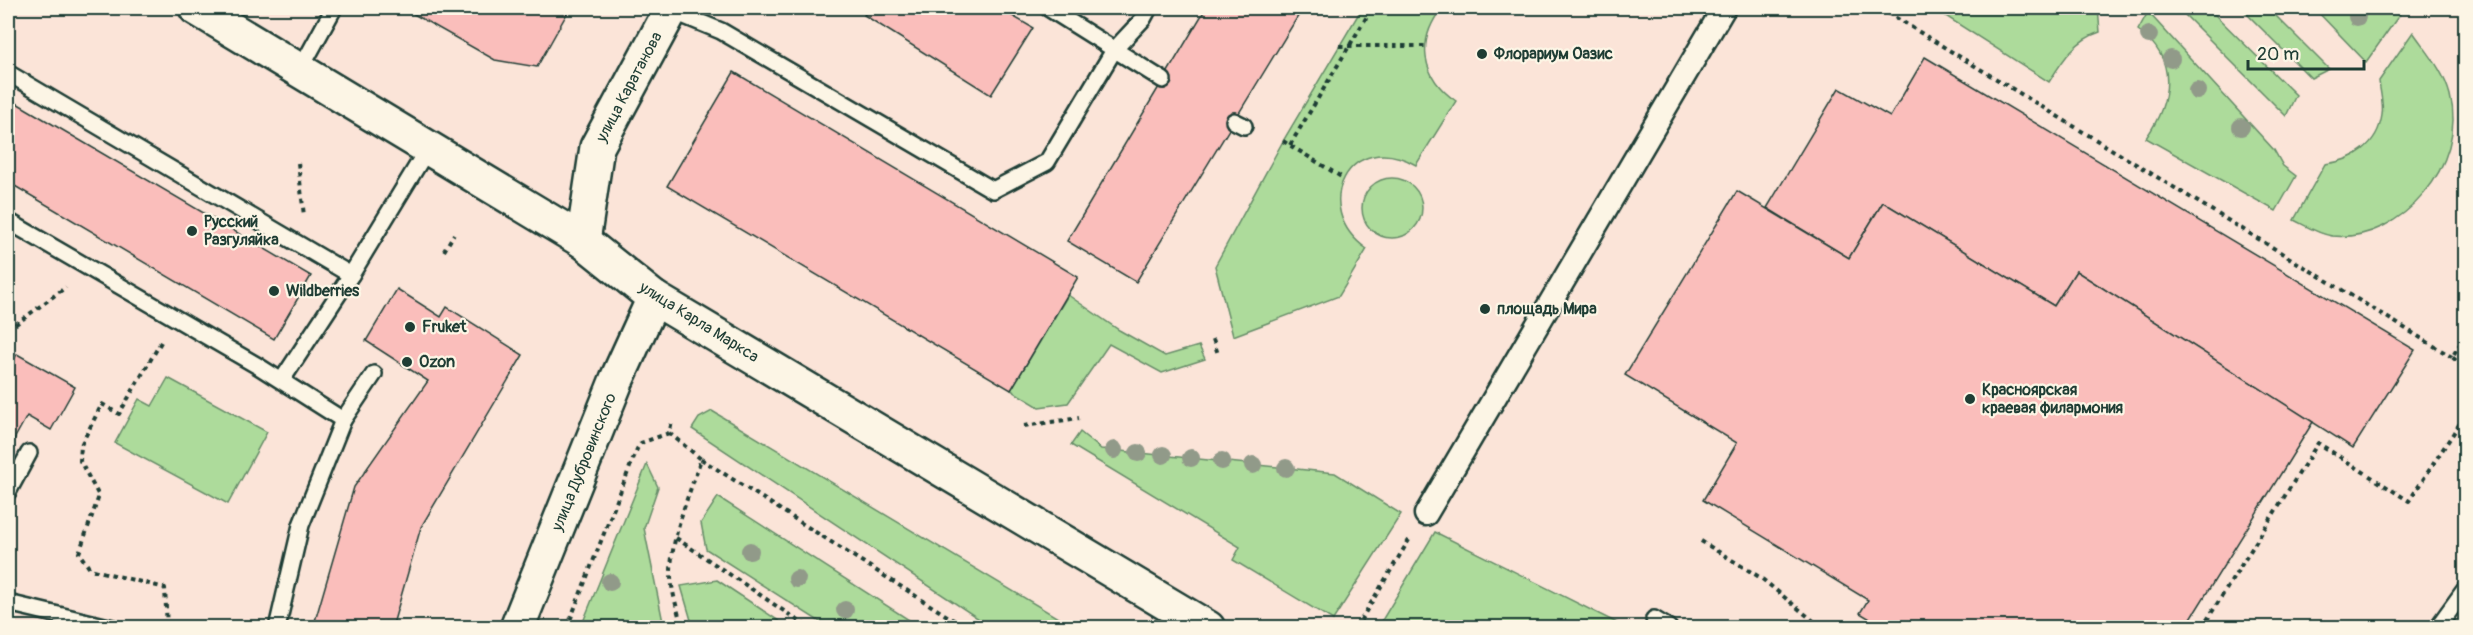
<svg xmlns="http://www.w3.org/2000/svg" width="2473" height="635" viewBox="0 0 2473 635" font-family="Pangolin,sans-serif">
<style>
.green{fill:#addb9b;stroke:#668c68;stroke-width:1.5}
.building{fill:#fabebb;stroke:#1f3d34;stroke-width:1.5}
.lines{fill:none;stroke-linecap:round;stroke-linejoin:round}
.service-casing{stroke:#1f3d34;stroke-width:20}
.pedestrian-casing{stroke:#1f3d34;stroke-width:27}
.tertiary-casing{stroke:#1f3d34;stroke-width:38}
.secondary-casing{stroke:#1f3d34;stroke-width:38}
.primary-casing{stroke:#1f3d34;stroke-width:38}
.path{stroke:#1f3d34;stroke-width:4;stroke-dasharray:4.5 4.5;stroke-linecap:butt}
.service{stroke:#fcf5e5;stroke-width:15}
.pedestrian{stroke:#fcf5e5;stroke-width:22}
.tertiary{stroke:#fcf5e5;stroke-width:33}
.secondary{stroke:#fcf5e5;stroke-width:33}
.primary{stroke:#fcf5e5;stroke-width:33}
.tree{fill:#919a89}
.poi-dot{fill:#1f3d34;stroke:#fcf5e5;stroke-width:2}
.labels{text-anchor:middle;dominant-baseline:central;stroke-width:4.5;stroke-linejoin:round;paint-order:stroke}
.poi-label{font-size:16px;font-weight:bold;fill:#1f3d34;stroke:#fcf5e5;text-anchor:start}
.street-label{font-size:16px;fill:#1f3d34;stroke:#fcf5e5}
</style>
<rect width="100%" height="100%" fill="#fbe4d8"/>
<filter id="ink" filterUnits="userSpaceOnUse"><feTurbulence type="fractalNoise" baseFrequency=".0167" numOctaves="2"/><feDisplacementMap in="SourceGraphic" scale="12" xChannelSelector="R" yChannelSelector="G"/><feConvolveMatrix kernelMatrix="1 2 1 2 8 2 1 2 1" color-interpolation-filters="sRGB"/></filter>
<g filter="url(#ink)">
<g class="green">
<path d="M1362 8H1442C1416 41 1421 77 1456 101L1416 165C1350 127 1308 208 1367 249L1339 296 1233 336 1215 266 1283 141Z"/>
<path d="M1940 8H2098L2100 32C2075 40 2063 60 2049 82L1944 15Z"/>
<polygon points="2178,8 2208,8 2296,95 2286,116"/>
<polygon points="2241,8 2268,8 2329,69 2311,78"/>
<polygon points="2314,8 2394,8 2400,14 2366,62"/>
<path d="M2148 12 2274 150 2283 166 2296 176 2276 211 2146 138C2171 102 2179 59 2138 30Z"/>
<path d="M2413 32C2427 52 2444 71 2450 95 2468 163 2402 243 2332 236 2318 234 2306 226 2294 220L2325 164C2353 161 2378 145 2382 115 2384 104 2380 92 2379 81Z"/>
<circle cx="1392" cy="208" r="30"/>
<polygon points="1068,295 1119,330 1165,356 1199,346 1205,359 1162,373 1109,344 1068,403 1039,407 1011,390"/>
<polygon points="168,378 267,432 228,504 115,443 139,399 152,406"/>
<polygon points="712,411 1073,627 991,627 692,429 699,418"/>
<polygon points="1080,432 1101,449 1335,473 1401,514 1333,620 1233,560 1240,547 1071,445"/>
<polygon points="647,464 658,487 644,528 664,627 581,627"/>
<polygon points="718,497 920,627 828,627 706,549 701,523"/>
<polygon points="1435,532 1625,627 1378,627"/>
<polygon points="717,580 788,627 693,627 681,586"/>
</g>
<g class="building">
<polygon points="403,8 570,8 537,67 495,60"/>
<polygon points="869,8 999,8 1033,28 991,95 864,15"/>
<polygon points="1206,8 1303,8 1136,282 1067,241"/>
<polygon points="1925,57 2415,350 2353,448 2076,271 2054,306 1883,202 1849,258 1767,208 1839,88 1890,117"/>
<polygon points="734,72 1078,277 1011,390 667,186"/>
<polygon points="8,98 311,276 274,339 8,182"/>
<polygon points="1737,191 1849,258 1883,202 2054,306 2076,271 2313,422 2185,628 1885,628 1860,613 1868,600 1703,500 1737,443 1625,375"/>
<polygon points="397,289 441,317 447,307 523,355 421,527 392,628 313,628 354,487 428,381 366,341"/>
<polygon points="17,354 75,387 51,430 27,416 8,450 8,371"/>
</g>
<g class="lines">
<defs>
<g id="service">
<polyline points="1048,8 1163,80"/>
<polyline points="670,10 721,31 993,190 1047,162 1114,50 1143,19 1149,8"/>
<polyline points="300,70 334,8"/>
<polyline points="8,73 351,275"/>
<polyline points="1234,121 1244,126"/>
<polyline points="8,221 258,366 343,420"/>
<polyline points="282,380 351,275 428,148"/>
<polyline points="8,492 29,453"/>
<polyline points="8,603 113,628"/>
<polyline points="1654,619 1669,628"/>
<polyline points="277,628 301,525 343,420 374,374"/>
<polyline points="2437,628 2466,588"/>
</g>
<polyline id="pedestrian" points="1426,514 1724,8"/>
<polyline id="tertiary" points="583,241 597,147 672,8"/>
<polyline id="secondary" points="517,628 617,379 654,298"/>
<polyline id="primary" points="196,8 583,241 654,298 1208,628"/>
</defs>
<use href="#service" class="service-casing"/>
<use href="#pedestrian" class="pedestrian-casing"/>
<use href="#tertiary" class="tertiary-casing"/>
<use href="#secondary" class="secondary-casing"/>
<use href="#primary" class="primary-casing"/>
<g class="path">
<polyline points="1880,8 2452,357"/>
<polyline points="1339,46 1426,46"/>
<polyline points="1283,141 1343,178"/>
<polyline points="1290,145 1372,8"/>
<polyline points="298,163 304,216"/>
<polyline points="444,251 454,234"/>
<polyline points="8,330 66,287"/>
<polyline points="2466,335 2452,357 2466,369"/>
<polyline points="1213,339 1218,354"/>
<polyline points="161,342 119,414 102,404 81,445 80,461 99,496 79,553 90,569 165,588 167,628"/>
<polyline points="1024,426 1079,418"/>
<path d="M669 433 701 459C689 496 670 537 671 577 672 593 678 611 682 628"/>
<polyline points="701,459 966,628"/>
<polyline points="676,538 809,628"/>
<polyline points="1701,541 1761,578 1822,628"/>
<polyline points="567,628 637,449 641,443 669,433 672,422"/>
<polyline points="1356,628 1409,540"/>
<polyline points="2202,628 2318,443 2409,501 2466,414"/>
</g>
<use href="#service" class="service"/>
<use href="#pedestrian" class="pedestrian"/>
<use href="#tertiary" class="tertiary"/>
<use href="#secondary" class="secondary"/>
<use href="#primary" class="primary"/>
</g>
<g class="tree">
<circle cx="2357" cy="17" r="9"/>
<circle cx="2149" cy="35" r="9"/>
<circle cx="2171" cy="59" r="9"/>
<circle cx="2197" cy="91" r="9"/>
<circle cx="2241" cy="127" r="9"/>
<circle cx="1114" cy="450" r="9"/>
<circle cx="1138" cy="453" r="9"/>
<circle cx="1163" cy="455" r="9"/>
<circle cx="1191" cy="458" r="9"/>
<circle cx="1222" cy="461" r="9"/>
<circle cx="1253" cy="465" r="9"/>
<circle cx="1286" cy="468" r="9"/>
<circle cx="750" cy="551" r="9"/>
<circle cx="797" cy="579" r="9"/>
<circle cx="610" cy="582" r="9"/>
<circle cx="845" cy="610" r="9"/>
</g>
</g>
<g class="poi-dot">
<circle cx="1482" cy="54" r="6"/>
<circle cx="192" cy="231" r="6"/>
<circle cx="274" cy="291" r="6"/>
<circle cx="1485" cy="309" r="6"/>
<circle cx="410" cy="327" r="6"/>
<circle cx="407" cy="362" r="6"/>
<circle cx="1970" cy="399" r="6"/>
</g>
<g class="labels">
<g class="poi-label">
<text x="1494" y="54">Флорариум Оазис</text>
<text x="204" y="222">Русский<tspan x="204" dy="18">Разгуляйка</tspan></text>
<text x="286" y="291">Wildberries</text>
<text x="1497" y="309">площадь Мира</text>
<text x="422" y="327">Fruket</text>
<text x="419" y="362">Ozon</text>
<text x="1982" y="390">Красноярская<tspan x="1982" dy="18">краевая филармония</tspan></text>
</g>
<g class="street-label">
<text transform="translate(629 87) rotate(-62)">улица Каратанова</text>
<text transform="translate(699 322) rotate(32)">улица Карла Маркса</text>
<text transform="translate(584 462) rotate(-68)">улица Дубровинского</text>
</g>
</g>
<rect width="2473" height="635" fill="none" stroke="#fcf5e5" stroke-width="30"/>
<rect x="15" y="15" width="2443" height="605" fill="none" stroke="#1f3d34" stroke-width="2" filter="url(#ink)"/>
<path d="M2248 60v9h116v-9" fill="none" stroke="#1f3d34" stroke-width="3"/>
<text x="2257" y="60" font-size="18" fill="#1f3d34" stroke="#fcf5e5" stroke-width="4.5" paint-order="stroke">20 m</text>
</svg>
